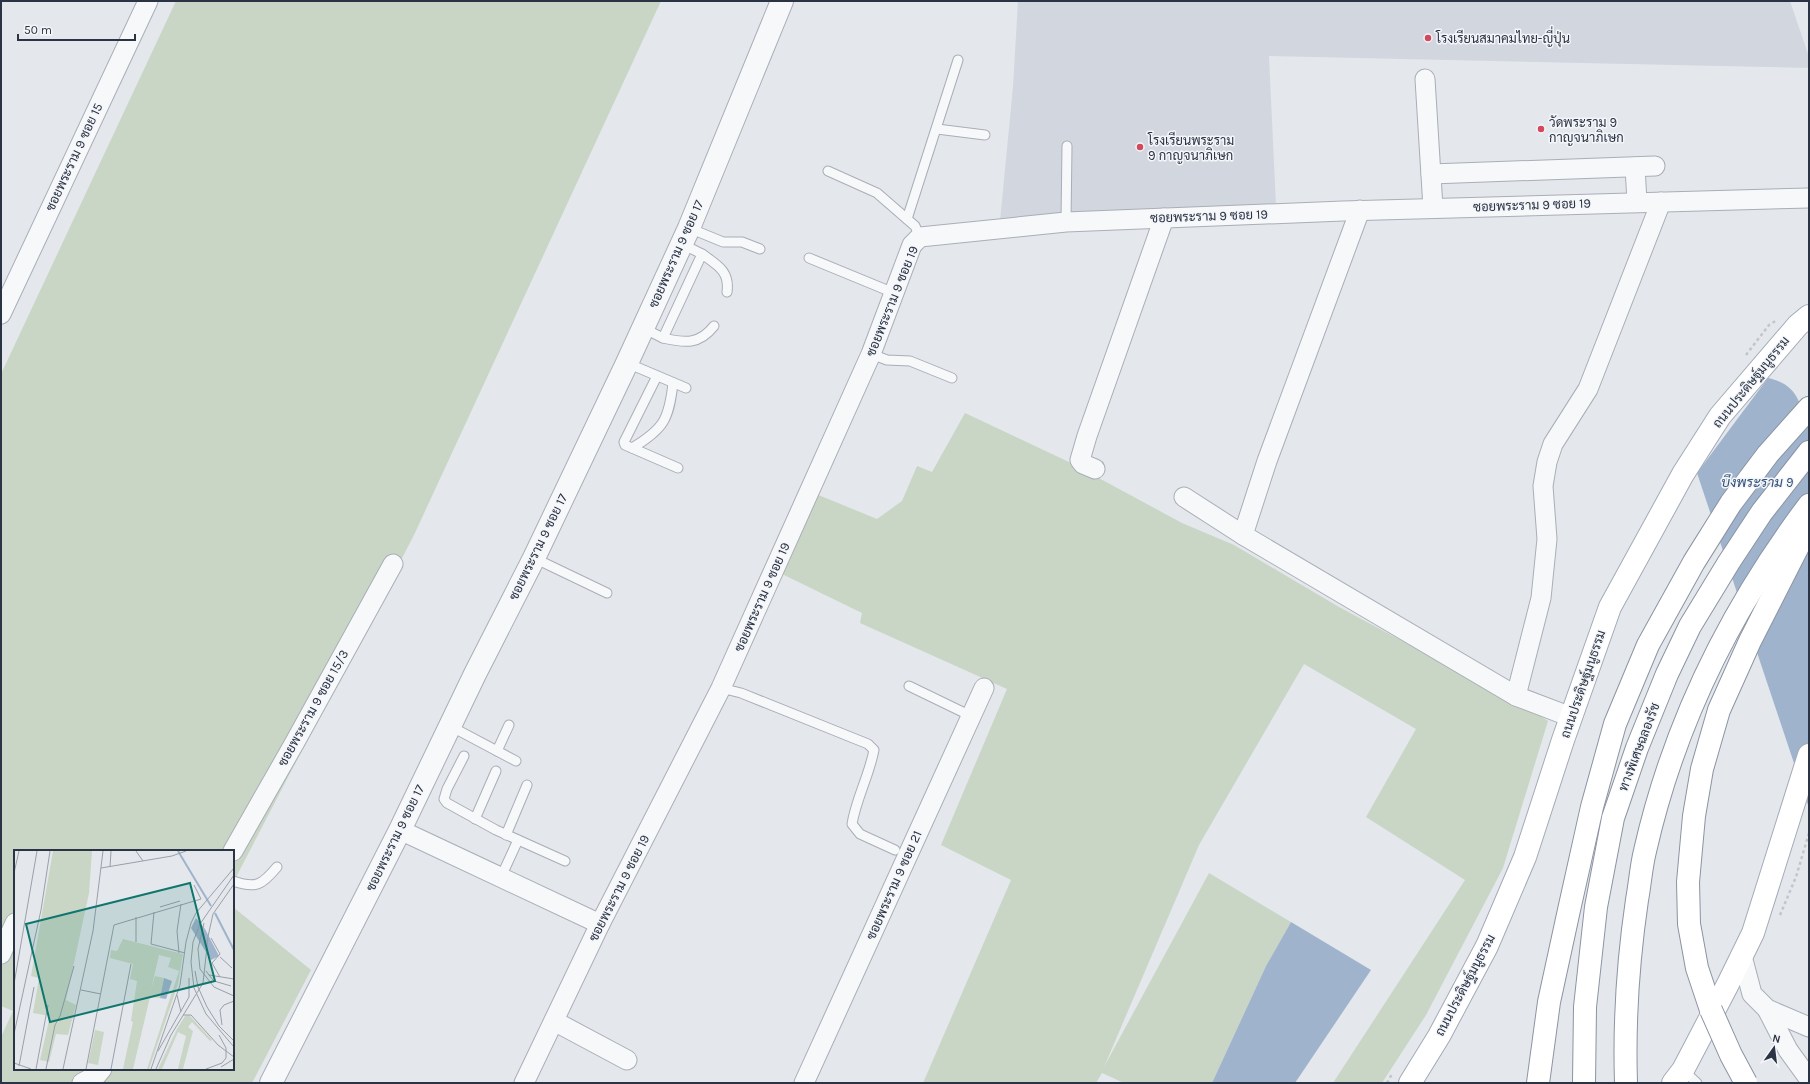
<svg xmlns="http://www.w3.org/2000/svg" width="1810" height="1084" viewBox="0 0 1810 1084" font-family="Karla,Sarabun,sans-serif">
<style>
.built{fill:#d2d6de}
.green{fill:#c9d6c5}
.water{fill:#9fb4cc}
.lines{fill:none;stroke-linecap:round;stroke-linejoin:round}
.service-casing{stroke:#a9aeb7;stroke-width:11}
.minor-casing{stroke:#a9aeb7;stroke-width:21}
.tertiary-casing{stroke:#a9aeb7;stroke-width:24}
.primary-casing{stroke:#a3abb8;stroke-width:24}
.motorway-casing{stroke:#8b94a3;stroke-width:24}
.path{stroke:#c2c5cb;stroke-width:2.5;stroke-dasharray:3 3;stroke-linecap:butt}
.service{stroke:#f7f8fa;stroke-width:9}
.minor{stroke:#f7f8fa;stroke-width:19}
.tertiary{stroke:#f7f8fa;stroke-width:22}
.primary{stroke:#fff;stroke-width:22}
.motorway{stroke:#fff;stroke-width:22}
.motorway-bridge-casing{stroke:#8b94a3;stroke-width:24;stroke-linecap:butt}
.motorway-bridge{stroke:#fff;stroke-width:22}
.poi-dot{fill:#d1495b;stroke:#f4f6f9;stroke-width:1.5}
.labels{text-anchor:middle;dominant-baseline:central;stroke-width:3;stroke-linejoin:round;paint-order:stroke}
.poi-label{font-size:13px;fill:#2b3445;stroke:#f4f6f9;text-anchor:start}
.street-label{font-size:13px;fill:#2b3445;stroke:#f4f6f9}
.water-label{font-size:14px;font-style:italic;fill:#34527a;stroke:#f4f6f9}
.inset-river{fill:none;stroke:#9fb4cc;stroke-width:2}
.inset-road{fill:none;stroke:#9a9fa9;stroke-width:1}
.view{fill:#0f766e;fill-opacity:0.15;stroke:#0f766e;stroke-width:2}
.inset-edge{fill:none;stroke:#2b3445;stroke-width:2}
</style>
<rect width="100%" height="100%" fill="#e4e7ec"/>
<polygon class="built" points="1018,1 1790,1 1809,57 1809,68 1269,56 1276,207 1000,221 1013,87"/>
<g class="green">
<polygon points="176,1 661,1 414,535 233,883 233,851 15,851 15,1069 233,1069 233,907 311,970 252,1083 1,1083 1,1037 13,1011 1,1006 1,374"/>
<polygon points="965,413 1071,463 1182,523 1234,545 1339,607 1536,713 1548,721 1503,868 1426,1015 1382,1083 1333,1083 1465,880 1366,817 1416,729 1304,664 1199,845 1104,1067 1209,873 1291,922 1266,966 1212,1083 1124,1083 1102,1073 1096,1083 923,1083 1011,880 941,845 1007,689 860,623 862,613 782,574 816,494 877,519 902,501 917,466 932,472"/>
</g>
<g class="water">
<path d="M1768 378C1799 385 1799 403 1809 430V808L1697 473Z"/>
<polygon points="1291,922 1371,970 1295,1083 1212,1083 1266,966"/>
</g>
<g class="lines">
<defs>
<g id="service">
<polyline points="937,129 985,135"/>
<polyline points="828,171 877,193 915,226 920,237"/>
<polyline points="907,219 958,60"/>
<polyline points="1066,222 1067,146"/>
<polyline points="689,228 723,242 742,242 760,249"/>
<path d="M702 254C717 265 730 271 727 292"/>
<polyline points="809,258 894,293"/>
<polyline points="643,328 663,338 702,254 682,244"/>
<path d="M663 338C685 343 699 345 714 326"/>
<polyline points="871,354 887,360 910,361 952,378"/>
<polyline points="627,363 686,388"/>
<path d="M657 376 624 442 625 445 632 448C664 429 669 419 673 383"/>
<polyline points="632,448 678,468"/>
<polyline points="534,558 607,593"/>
<polyline points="909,686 971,716"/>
<path d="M721 688 741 693 868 744 874 750C869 776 856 799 852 824L860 834 895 850"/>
<polyline points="450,726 516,761"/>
<polyline points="497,751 509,725"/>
<polyline points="464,756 447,789 444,799 447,803 496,830 565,861"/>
<polyline points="475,819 496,771"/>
<polyline points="506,835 527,785"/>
<polyline points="501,877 518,840"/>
<path d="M233 881C256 889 262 885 277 867"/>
<polyline points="1683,1070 1697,1083"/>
</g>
<g id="minor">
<polyline points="1425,79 1433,208"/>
<polyline points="1635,167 1637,202"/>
<polyline points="1431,174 1655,166"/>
<polyline points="1360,210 1267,461 1243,535 1516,696 1571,717"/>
<polyline points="1,314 148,1"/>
<polyline points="1095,469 1083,464 1080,460 1087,436 1164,218"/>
<polyline points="1184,497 1243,535"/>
<polyline points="1516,696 1541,598 1547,539 1543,486 1547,462 1553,444 1588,389 1661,202"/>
<polyline points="400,830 600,924"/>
<polyline points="233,851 295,742 393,564"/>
<polyline points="1,954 15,923"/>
<polyline points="1742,956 1752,994 1767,1009 1809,1027"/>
<polyline points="1767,1009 1788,1050 1809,1079"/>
<polyline points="554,1021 627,1060"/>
<polyline points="82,1083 97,1075 102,1069"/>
<polyline points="524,1083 600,924 721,688 871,354 912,245 920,237 1066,222 1343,211 1809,198"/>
<polyline points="804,1083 984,688"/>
</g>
<polyline id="tertiary" points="271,1083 400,830 475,674 534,558 627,363 689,228 782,1"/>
<g id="primary">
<polyline points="1410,1083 1439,1036 1487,946 1525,857 1563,740 1610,607 1683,474 1720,416 1798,325 1809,316"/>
<polyline points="1673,1083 1683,1070 1728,984 1753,933 1809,755"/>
</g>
<g id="motorway">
<polyline points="1711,1010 1697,968 1689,924 1688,882 1694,816 1702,769 1719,710 1750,641 1809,525"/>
<polyline points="1538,1083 1549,1002 1569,910 1592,807 1615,724 1648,645 1694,562 1731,503 1768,454 1809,408"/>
<polyline points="1584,1083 1585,1007 1596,907 1613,818 1637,748 1667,674 1690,626 1729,562 1762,512 1809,452"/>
<path d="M1626 1083C1624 1021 1628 961 1637 900 1640 884 1641 867 1645 851 1674 723 1730 610 1809 505"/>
</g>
</defs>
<use href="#service" class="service-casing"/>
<use href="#minor" class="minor-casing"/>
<use href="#tertiary" class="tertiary-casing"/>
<use href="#primary" class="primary-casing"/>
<use href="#motorway" class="motorway-casing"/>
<g class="path">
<polyline points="1746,355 1769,325 1777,320"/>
<polyline points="1780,915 1796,877 1809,833"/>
<polyline points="1387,1083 1392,1074"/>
</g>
<use href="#service" class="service"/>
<use href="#minor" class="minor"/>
<use href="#tertiary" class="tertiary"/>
<use href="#primary" class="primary"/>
<use href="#motorway" class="motorway"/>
<defs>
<polyline id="motorway-bridge" points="1711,1010 1731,1055 1746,1083"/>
</defs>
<use href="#motorway-bridge" class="motorway-bridge-casing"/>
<use href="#motorway-bridge" class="motorway-bridge"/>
</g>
<g class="poi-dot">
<circle cx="1428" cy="38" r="4"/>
<circle cx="1541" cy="129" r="4"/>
<circle cx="1140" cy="147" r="4"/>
</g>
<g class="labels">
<g class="poi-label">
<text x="1436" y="38">โรงเรียนสมาคมไทย-ญี่ปุ่น</text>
<text x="1549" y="122">วัดพระราม 9<tspan x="1549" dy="15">กาญจนาภิเษก</tspan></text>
<text x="1148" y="140">โรงเรียนพระราม<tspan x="1148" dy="15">9 กาญจนาภิเษก</tspan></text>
</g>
<g class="street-label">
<text transform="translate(74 157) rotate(-65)">ซอยพระราม 9 ซอย 15</text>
<text transform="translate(1532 205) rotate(-2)">ซอยพระราม 9 ซอย 19</text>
<text transform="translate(1209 216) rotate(-2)">ซอยพระราม 9 ซอย 19</text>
<text transform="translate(676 254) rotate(-66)">ซอยพระราม 9 ซอย 17</text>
<text transform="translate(892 301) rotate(-68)">ซอยพระราม 9 ซอย 19</text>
<text transform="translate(1751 382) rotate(-51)">ถนนประดิษฐ์มนูธรรม</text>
<text transform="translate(538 547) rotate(-64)">ซอยพระราม 9 ซอย 17</text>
<text transform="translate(762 597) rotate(-66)">ซอยพระราม 9 ซอย 19</text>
<text transform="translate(1583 684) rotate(-71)">ถนนประดิษฐ์มนูธรรม</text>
<text transform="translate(313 708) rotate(-61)">ซอยพระราม 9 ซอย 15/3</text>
<text transform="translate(1639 747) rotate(-69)">ทางพิเศษฉลองรัช</text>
<text transform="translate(395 838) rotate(-64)">ซอยพระราม 9 ซอย 17</text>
<text transform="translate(894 885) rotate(-66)">ซอยพระราม 9 ซอย 21</text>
<text transform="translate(619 888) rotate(-63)">ซอยพระราม 9 ซอย 19</text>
<text transform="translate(1465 985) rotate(-62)">ถนนประดิษฐ์มนูธรรม</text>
</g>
<g class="water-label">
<text x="1757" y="482">บึงพระราม 9</text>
</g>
</g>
<g transform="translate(14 850)">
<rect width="220" height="220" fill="#e4e7ec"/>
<path d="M39 1H78L75 43 52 150 62 155 54 185 42 184 35 212 26 210 36 166 19 163 25 128 17 126ZM109 89 169 104 164 134 135 219H130H133L165 121 154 117 157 108 145 105 137 140 141 126 150 128 146 148 136 147 119 219H109L119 172 117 171 123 131 116 129 119 114 96 108 97 100 103 101ZM175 165 198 190 196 191 178 172 174 177 179 181 169 219H164L172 186 164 182 148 219H144L163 179 171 166ZM81 180 90 182 84 215 74 213Z" fill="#c9d6c5"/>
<path d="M182 68 191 79 205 106 197 110 177 78ZM150 128 158 131 152 149 146 148Z" fill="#9fb4cc"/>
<path class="inset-river" d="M164 1 197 56M201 63 220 100"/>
<path class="inset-road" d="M122 1 129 11M96 17 97 1M87 18 158 6 172 1M0 23 5 1M220 25 186 74 179 92 177 112 180 138 192 164 220 197M146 57 166 51M140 62 137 94 171 103M190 73 184 99 186 119 200 137 220 146M197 88 206 104 198 113 206 127M193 91 199 64 220 34M122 92V67M165 103 163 81 167 54M206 107 218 118M181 121 184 137 193 157 205 176 220 191M192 121 195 125 220 129M195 125 200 131 217 136M0 134 23 1M67 140 87 144M163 145 167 162M169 165H177L204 195 220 207M208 175 206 160 210 155 220 151M0 184 27 60 36 1M144 201 175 147V128M0 213 17 219M5 216 20 137M207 217 220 209M22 219 34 155M32 219 41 175 46 166 60 116M49 219 79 81 89 1M72 219 100 75 187 49 180 35M97 219 117 114M137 219 166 135 172 92 177 73 182 63 220 18M142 219 157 185 189 133 194 88M192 219 208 213 212 208V198L205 185"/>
<path class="view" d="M176 33 201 131 36 172 12 74Z"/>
<rect width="220" height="220" class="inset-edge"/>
</g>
<rect width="1810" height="1084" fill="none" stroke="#2b3445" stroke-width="4"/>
<g transform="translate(1774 1048) rotate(14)" stroke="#f4f6f9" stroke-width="3" paint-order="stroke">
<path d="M0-3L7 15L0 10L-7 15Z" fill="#2b3445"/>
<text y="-6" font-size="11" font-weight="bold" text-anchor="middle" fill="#2b3445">N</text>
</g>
<path d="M18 34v6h117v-6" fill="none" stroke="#2b3445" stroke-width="2"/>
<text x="24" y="34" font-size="12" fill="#2b3445" stroke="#f4f6f9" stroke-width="3" paint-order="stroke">50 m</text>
</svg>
